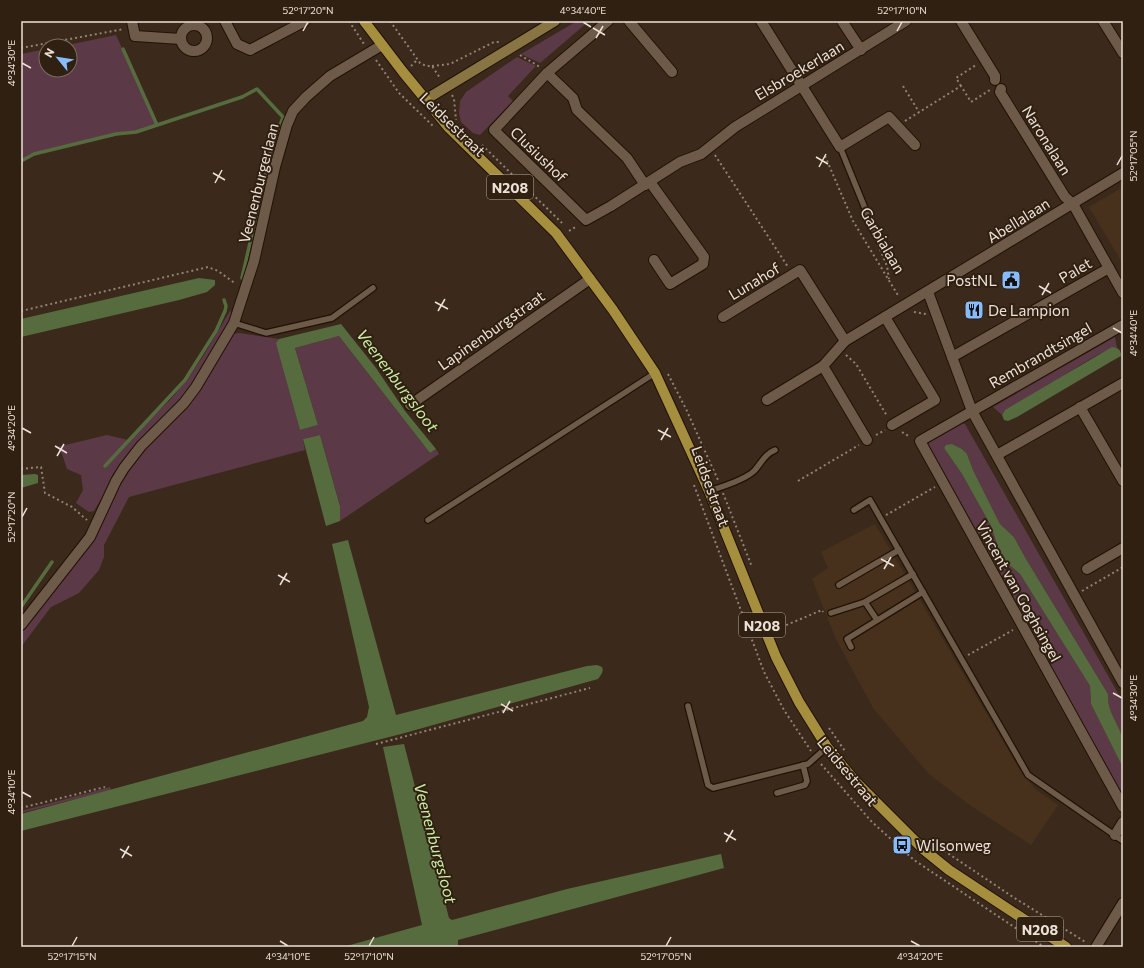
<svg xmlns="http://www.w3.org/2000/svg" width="1144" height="968" viewBox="0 0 1144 968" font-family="Commissioner,sans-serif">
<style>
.built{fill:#47311c}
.green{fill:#5b3946}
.water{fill:#566c3f}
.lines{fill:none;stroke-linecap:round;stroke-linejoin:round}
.stream{stroke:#566c3f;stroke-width:3.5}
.lane-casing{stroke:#211204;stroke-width:8}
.street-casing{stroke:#211204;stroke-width:12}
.secondary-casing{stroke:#211204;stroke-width:12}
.primary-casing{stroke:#211204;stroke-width:12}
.path{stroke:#908275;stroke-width:2;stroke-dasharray:2 3;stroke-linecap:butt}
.lane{stroke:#6d5a49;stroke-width:5.5}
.street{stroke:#6d5a49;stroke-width:10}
.secondary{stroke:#897443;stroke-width:10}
.primary{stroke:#a58e3e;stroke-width:10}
.ticks{fill:none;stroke:#ece1d7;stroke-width:1.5}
.labels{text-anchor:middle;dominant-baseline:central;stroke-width:4;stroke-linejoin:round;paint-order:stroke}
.shield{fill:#302011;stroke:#b4a79c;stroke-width:1}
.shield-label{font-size:14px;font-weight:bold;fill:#ece1d7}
.street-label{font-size:15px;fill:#ece1d7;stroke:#302011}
.poi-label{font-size:15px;fill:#ece1d7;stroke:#302011;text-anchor:start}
.water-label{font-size:16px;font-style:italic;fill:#c8eda4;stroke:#302011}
.neatline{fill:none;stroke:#ece1d7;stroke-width:1.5}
.ticks-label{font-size:10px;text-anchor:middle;fill:#ece1d7}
</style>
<rect width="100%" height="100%" fill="#3b2a1b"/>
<g class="built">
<polygon points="1123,187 1123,264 1089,207"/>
<polygon points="875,524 1021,772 1035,789 1058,805 1031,845 971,806 929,774 873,708 836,639 812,579 828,568 821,552"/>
</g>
<g class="green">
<polygon points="577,21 589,21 540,63 521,54"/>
<polygon points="116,35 157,125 136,132 116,134 35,154 23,160 21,159 21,54 46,49 46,70 70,70 70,46 63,46"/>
<polygon points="517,57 536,66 508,96 513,101 480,135 473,133 461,122 459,113 460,101 466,92"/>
<polygon points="230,311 234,313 233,315 202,370 179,402 115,475 94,511 89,512 76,503 83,490 81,475 67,469 62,454 57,447 107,435 128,440 170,400 187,380 204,355"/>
<polygon points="239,333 279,339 277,343 300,430 318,425 295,348 339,336 430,453 436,449 439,454 340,521 340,505 320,435 303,439 305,450 129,497 104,545 104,557 99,570 79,593 51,607 21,647 21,631 62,579 124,475 232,334"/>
<path d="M1115 337 1117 348C1101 346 1030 402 1005 410L1002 415 993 407Z"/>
<path d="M962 423 965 424 1123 702V737C1115 723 1107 711 1108 694L1026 559 1014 537 1000 524 973 470 967 454 962 449 952 444 944 448 962 474 991 526 1000 553 1006 562 1020 574 1090 686 1091 704 1123 768V799L929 450 928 444 932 440Z"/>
<polygon points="110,787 111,790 21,813 21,811"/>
</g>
<g class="water">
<polygon points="199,278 215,280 215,285 207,292 179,300 21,337 21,319"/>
<polygon points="341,324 376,368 405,411 436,449 430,453 339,336 295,348 318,425 300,430 276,343 279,339"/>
<path d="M1112 347C1119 348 1121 350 1121 356L1112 361 1017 417 1008 421 1004 420 1002 415 1005 410Z"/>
<polygon points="320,435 340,506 340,521 326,526 303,439"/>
<path d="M952 444 962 449 967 454 973 470 1000 524 1014 537 1026 559 1108 694C1107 711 1116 720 1122 736 1126 744 1123 758 1123 768L1091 704 1090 686 1020 574 1006 562 1000 553 991 526 962 474 944 448 946 445Z"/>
<polygon points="35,474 38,475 38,483 21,488 21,475"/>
<path d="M348 540 396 715 587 666 597 665 602 667C604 672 601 675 598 679L401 734 21 831V814L363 721 367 717 369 707 332 544Z"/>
<polygon points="404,744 449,918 452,920 567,889 721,854 724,868 458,940 458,947 343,947 422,925 383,747"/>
</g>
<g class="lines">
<g class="stream">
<polyline points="123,49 157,125"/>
<polyline points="21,159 23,160 34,154 116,134 136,132 242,97 257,89 283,117 271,151 242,278"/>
<polyline points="105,466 185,380 216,331 225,311 226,306 224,300"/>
<polyline points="21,607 52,562"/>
</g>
<defs>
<g id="lane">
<polyline points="840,147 875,233"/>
<polyline points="234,323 266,333 332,318 373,288"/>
<path d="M709 491C722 487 747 479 755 470 762 462 765 454 775 450"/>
<polyline points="854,510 870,500 1028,775 1123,841"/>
<polyline points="428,520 655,373"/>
<polyline points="839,585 899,550"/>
<polyline points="865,602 913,574"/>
<polyline points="831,613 865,602 877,620"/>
<polyline points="851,647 847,639 923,592"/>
<polyline points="688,706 708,785 713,788 808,764 827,747"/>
<polyline points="777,793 805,785 807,781 803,765"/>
</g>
<g id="street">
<polyline points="132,21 135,36 181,39"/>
<polyline points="225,21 237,44 250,50 305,21"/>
<polyline points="608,21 547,73 494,130 586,220 611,206 680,162 701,154 735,127 906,21"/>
<polyline points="629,21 672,72"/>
<polyline points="761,21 840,147 889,117 915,145"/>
<polyline points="842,21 861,50"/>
<polyline points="961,21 995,76 995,80"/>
<polyline points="1103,21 1123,53"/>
<circle cx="194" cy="38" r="13"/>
<polyline points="547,73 573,98 577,110 627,158 645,185"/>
<polyline points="1001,89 1000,92 1065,197 1073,204 1123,293"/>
<polyline points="650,182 704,257 703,264 670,284 654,260"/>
<polyline points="928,292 972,411 1123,683"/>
<polyline points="723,317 800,270 845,341 1123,173"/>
<polyline points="885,317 935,400 892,425"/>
<polyline points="1123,325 920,441 1123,807"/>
<polyline points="952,357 1109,268"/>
<polyline points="823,366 867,440"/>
<polyline points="767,400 823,366 845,341"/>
<polyline points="410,405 590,279"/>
<polyline points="1080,407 1123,481"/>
<polyline points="997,455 1123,383"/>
<polyline points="1087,569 1123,548"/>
<polyline points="21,625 90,537 116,481 124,468 141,446 184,403 196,387 234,323 254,261 275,167 287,125 293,111 306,97 330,76 382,45"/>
<polyline points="1115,835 1123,822"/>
<polyline points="1096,947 1123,903"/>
</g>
<polyline id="secondary" points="425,100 555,21"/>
<polyline id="primary" points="364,21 403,72 449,128 556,233 613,310 655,373 709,491 776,657 799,702 827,747 855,781 923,849 949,870 1066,947"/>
</defs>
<use href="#lane" class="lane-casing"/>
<use href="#street" class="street-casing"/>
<use href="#secondary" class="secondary-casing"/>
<use href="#primary" class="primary-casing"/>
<g class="path">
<polyline points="349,21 364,44"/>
<polyline points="390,21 420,63 426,66 432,66 440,78"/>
<polyline points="21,48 124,29"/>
<polyline points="520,55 540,67"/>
<polyline points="376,60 399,93 433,126"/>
<polyline points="411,66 417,60"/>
<polyline points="432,66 450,64 494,42 500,42"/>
<polyline points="903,86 919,112"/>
<polyline points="961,86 956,78 976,65"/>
<polyline points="452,95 454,99 456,120"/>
<polyline points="905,121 961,86 971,102 990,90"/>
<polyline points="482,145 562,223"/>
<polyline points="715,155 788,267"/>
<polyline points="825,156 853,221 899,297"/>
<polyline points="569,231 577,226"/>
<polyline points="876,240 887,266 889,279"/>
<polyline points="21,311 208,267 218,271 236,284"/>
<polyline points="914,312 926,314"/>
<polyline points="846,355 856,364 887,416"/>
<polyline points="668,374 686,409 718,480"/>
<polyline points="902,432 910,437"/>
<polyline points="876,435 885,430"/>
<polyline points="21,469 41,467 45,493 72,507 87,520"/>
<polyline points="798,481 859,445"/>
<polyline points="694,485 764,672 784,710 811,751"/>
<polyline points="723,493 752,567"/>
<polyline points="886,515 935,487"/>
<polyline points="1082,591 1123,567"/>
<polyline points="777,629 822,610 823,612"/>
<polyline points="968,655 1013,630"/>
<polyline points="829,728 845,751"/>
<polyline points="376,744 590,688"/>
<polyline points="821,764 872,822 914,860 1044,947"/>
<polyline points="21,808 105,787"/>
<polyline points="940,848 1013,897 1087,943"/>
</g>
<use href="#lane" class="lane"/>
<use href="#street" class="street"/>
<use href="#secondary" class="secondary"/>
<use href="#primary" class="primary"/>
</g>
<path class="ticks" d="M583 22 591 27M593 28 605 35M303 31 308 22M897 31 902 22M596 38 603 26M22 63 31 68M816 157 828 164M1117 165 1122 156M819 167 826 154M213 173 225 180M215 183 222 170M1039 286 1051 293M1042 295 1049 283M435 302 448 309M438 311 445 299M1113 328 1122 333M22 428 31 433M658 430 671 437M661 440 668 428M55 446 67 453M57 456 64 444M22 517 27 508M881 559 894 566M884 569 891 557M278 575 290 582M280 585 287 573M1113 693 1122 698M501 704 513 711M503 713 510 701M22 792 31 797M724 833 736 840M726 842 733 830M120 849 132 856M122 858 129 846M280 941 288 946M911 941 920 946M72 946 77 937M369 946 374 937M666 946 671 937"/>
<defs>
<symbol id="civic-square" viewBox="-11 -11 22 22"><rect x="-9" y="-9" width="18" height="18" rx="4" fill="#87bbfb" stroke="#302011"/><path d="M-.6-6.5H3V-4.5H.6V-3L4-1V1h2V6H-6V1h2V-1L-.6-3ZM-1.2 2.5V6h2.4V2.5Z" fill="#111"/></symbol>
<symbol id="restaurant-square" viewBox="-11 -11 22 22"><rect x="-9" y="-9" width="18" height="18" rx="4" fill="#87bbfb" stroke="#302011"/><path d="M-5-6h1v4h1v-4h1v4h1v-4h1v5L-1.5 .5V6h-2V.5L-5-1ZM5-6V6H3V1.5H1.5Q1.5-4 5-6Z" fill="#111"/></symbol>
<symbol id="bus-square" viewBox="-11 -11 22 22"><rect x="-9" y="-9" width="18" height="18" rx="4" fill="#87bbfb" stroke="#302011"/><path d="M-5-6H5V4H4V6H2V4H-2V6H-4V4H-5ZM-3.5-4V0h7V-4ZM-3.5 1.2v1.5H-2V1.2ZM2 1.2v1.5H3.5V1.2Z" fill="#111"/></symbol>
</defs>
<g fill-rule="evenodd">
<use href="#civic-square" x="1000" y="269" width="22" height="22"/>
<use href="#restaurant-square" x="963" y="299" width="22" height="22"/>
<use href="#bus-square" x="891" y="834" width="22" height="22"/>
</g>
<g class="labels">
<g class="shield">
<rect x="487" y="175" width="46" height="24" rx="3"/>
<rect x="739" y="613" width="46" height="24" rx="3"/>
<rect x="1017" y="917" width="46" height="24" rx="3"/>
</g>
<g class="shield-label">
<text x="510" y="187">N208</text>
<text x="762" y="625">N208</text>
<text x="1040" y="929">N208</text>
</g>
<g class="street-label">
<text transform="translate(799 70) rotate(-31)">Elsbroekerlaan</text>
<text transform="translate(453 124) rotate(44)">Leidsestraat</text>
<text transform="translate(1047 140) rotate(58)">Naronalaan</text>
<text transform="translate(539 154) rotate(44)">Clusiushof</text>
<text transform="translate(258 183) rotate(-76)">Veenenburgerlaan</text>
<text transform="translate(1018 220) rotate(-32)">Abellalaan</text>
<text transform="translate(883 240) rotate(60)">Garbialaan</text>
<text transform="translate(1075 270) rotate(-30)">Palet</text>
<text transform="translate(754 281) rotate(-31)">Lunahof</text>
<text transform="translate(491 330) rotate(-35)">Lapinenburgstraat</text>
<text transform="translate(1040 355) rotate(-30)">Rembrandtsingel</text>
<text transform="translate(711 486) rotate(70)">Leidsestraat</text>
<text transform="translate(1019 591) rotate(61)">Vincent van Goghsingel</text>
<text transform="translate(848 771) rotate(50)">Leidsestraat</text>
</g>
<g class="poi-label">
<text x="997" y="280" text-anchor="end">PostNL</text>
<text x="988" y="310">De Lampion</text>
<text x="916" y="845">Wilsonweg</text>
</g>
<g class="water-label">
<text transform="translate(398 380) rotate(53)">Veenenburgsloot</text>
<text transform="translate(436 843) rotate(75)">Veenenburgsloot</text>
</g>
</g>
<rect width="1144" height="968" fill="none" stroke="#302011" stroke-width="44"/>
<g transform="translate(58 58) rotate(300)"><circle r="19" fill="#302011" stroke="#7b6d60"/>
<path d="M0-3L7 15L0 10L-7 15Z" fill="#87bbfb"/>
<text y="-6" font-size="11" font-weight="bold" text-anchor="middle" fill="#ece1d7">N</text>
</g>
<rect x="22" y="22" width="1100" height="924" class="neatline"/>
<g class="ticks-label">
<text x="308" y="14">52°17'20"N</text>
<text x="583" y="14">4°34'40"E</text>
<text x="902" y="14">52°17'10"N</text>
<text transform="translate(11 63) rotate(-90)" y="4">4°34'30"E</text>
<text transform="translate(1133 156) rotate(-90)" y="4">52°17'05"N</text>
<text transform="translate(1133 333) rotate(-90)" y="4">4°34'40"E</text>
<text transform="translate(11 428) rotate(-90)" y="4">4°34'20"E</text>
<text transform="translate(11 517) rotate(-90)" y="4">52°17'20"N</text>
<text transform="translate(1133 698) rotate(-90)" y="4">4°34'30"E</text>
<text transform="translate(11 792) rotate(-90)" y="4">4°34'10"E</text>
<text x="72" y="960">52°17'15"N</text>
<text x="288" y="960">4°34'10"E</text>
<text x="369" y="960">52°17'10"N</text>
<text x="666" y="960">52°17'05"N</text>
<text x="920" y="960">4°34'20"E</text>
</g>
</svg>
